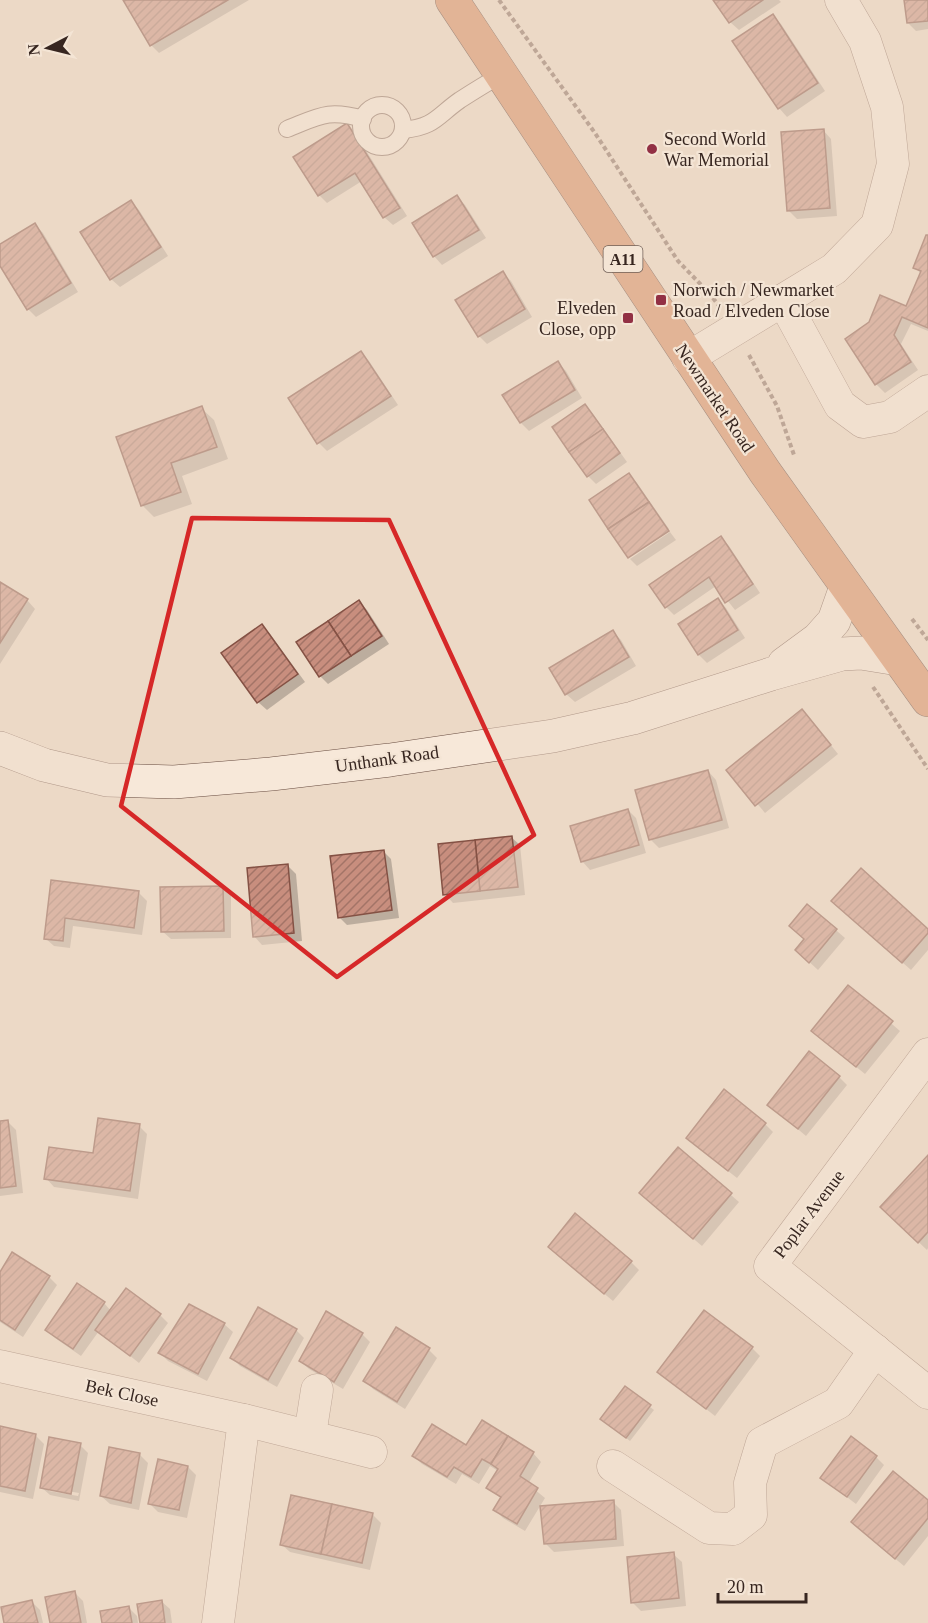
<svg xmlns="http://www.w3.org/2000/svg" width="928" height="1623" viewBox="0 0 928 1623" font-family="Georgia,serif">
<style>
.shadow{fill:#0003;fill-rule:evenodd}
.building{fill:url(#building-hatch);stroke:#845144;stroke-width:1.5}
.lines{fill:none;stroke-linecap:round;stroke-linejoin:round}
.lane-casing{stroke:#866b5d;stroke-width:18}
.street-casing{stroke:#866b5d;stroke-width:33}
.secondary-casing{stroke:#684c40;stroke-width:34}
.highway-casing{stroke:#543a30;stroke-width:34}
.path{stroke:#866b5d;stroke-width:4;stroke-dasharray:4.5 3;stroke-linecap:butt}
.lane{stroke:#f7e8d9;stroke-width:16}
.street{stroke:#f7e8d9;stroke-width:32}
.secondary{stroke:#f7e8d9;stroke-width:33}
.highway{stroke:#d6885c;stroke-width:33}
.marked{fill:none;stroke:#d62828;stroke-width:4.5;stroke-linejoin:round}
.poi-dot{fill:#923044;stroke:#f4e5d5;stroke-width:2}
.labels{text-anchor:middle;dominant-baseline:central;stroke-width:4.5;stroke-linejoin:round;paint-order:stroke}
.shield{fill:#f4e5d5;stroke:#705f56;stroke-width:1.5}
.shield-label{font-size:16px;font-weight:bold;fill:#372620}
.poi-label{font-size:18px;fill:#372620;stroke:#f4e5d5;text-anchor:start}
.street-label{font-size:18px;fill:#372620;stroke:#f4e5d5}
</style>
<defs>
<pattern id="building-hatch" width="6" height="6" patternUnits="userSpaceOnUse" patternTransform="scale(1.5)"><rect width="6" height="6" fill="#c88e7e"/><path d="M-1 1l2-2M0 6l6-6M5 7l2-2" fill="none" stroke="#a37467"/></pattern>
</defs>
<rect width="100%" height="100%" fill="#ecd9c6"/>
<g class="shadow">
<polygon points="125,0 249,0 159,53 151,45"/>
<polygon points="715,0 779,0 781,2 739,30 730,22"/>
<polygon points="906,0 928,0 928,29 916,31 908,23"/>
<polygon points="772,16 781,24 825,91 787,117 779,108 735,41"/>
<polygon points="346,125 355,133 407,216 393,225 384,217 362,181 327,203 319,195"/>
<polygon points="823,130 831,139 837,216 797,219 788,210"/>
<polygon points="457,197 465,205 486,238 442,265 434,256"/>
<polygon points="131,202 139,210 168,256 120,287 111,279"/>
<polygon points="35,225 43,233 78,292 36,317 28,309 0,263 0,246"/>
<polygon points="928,237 928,331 911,324 901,344 918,370 885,393 876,384 847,340 907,308 921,274 915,267"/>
<polygon points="502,273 511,281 532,317 487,344 479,336"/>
<polygon points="361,353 369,361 398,405 327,451 319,443"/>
<polygon points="558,363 566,371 582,398 529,431 521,423 505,396"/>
<polygon points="585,406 593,414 627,462 596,484 588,476"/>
<polygon points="201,408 214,420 228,459 182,476 192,504 154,517 142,505"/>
<polygon points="629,475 637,483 669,529 629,557"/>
<polygon points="670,532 676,540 637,566 630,559"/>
<polygon points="721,538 729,546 760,593 735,610 716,586 674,615 666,607"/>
<polygon points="0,584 27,600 35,609 0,664"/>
<polygon points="718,600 726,608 745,638 707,663 699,655 680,624"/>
<polygon points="359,602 367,610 389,644 328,684 320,676"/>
<polygon points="261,626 270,634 305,682 267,710 258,702 223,654"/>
<polygon points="613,632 621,640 636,666 575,702 566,694 551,669"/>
<polygon points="810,719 838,754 765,813 729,770"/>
<polygon points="708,771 716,780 729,828 659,848 650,839"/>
<polygon points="628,810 636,818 646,853 590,870 582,861"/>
<polygon points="511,837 520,845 525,895 453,903 445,894"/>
<polygon points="383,851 391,859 399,918 347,925 339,917"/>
<polygon points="288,866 296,874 302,941 262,945 254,936"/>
<polygon points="53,881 139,893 147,901 142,935 73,926 70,948 54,946 45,938"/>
<polygon points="223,887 231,895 231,938 171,939 162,931"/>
<polygon points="808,906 845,938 818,970 805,958"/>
<polygon points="842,909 928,931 928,950 911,970"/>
<polygon points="849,987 900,1031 865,1074 822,1039"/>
<polygon points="839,1077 847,1085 806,1136 769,1105"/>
<polygon points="8,1122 16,1130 23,1193 0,1196 0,1123"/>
<polygon points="765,1124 773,1132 737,1178 696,1146"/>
<polygon points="139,1126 147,1134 138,1199 54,1187 46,1178 94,1154"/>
<polygon points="678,1149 739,1202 702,1246 649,1201"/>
<polygon points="928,1157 928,1248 927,1250 890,1215"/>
<polygon points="558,1255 631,1262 639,1270 613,1301"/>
<polygon points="0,1272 49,1277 57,1285 23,1337 0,1322"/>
<polygon points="104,1303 111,1311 160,1315 168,1323 139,1363 99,1331 81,1356 55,1338 47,1330"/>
<polygon points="224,1324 233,1332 207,1381 168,1361 160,1353"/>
<polygon points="397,1329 429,1350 437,1358 405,1409 373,1389 365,1380"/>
<polygon points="296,1330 304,1338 277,1387 240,1366 232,1358"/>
<polygon points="362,1334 370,1342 343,1389 309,1369 300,1361"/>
<polygon points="752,1348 760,1356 715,1416 659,1372"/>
<polygon points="625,1388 654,1410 630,1441 605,1422"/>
<polygon points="482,1422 533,1453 541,1462 528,1484 545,1498 525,1531 503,1518 495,1510 502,1499 488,1488 498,1471 490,1466 479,1484 462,1474 456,1484 422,1464 414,1456 467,1447"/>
<polygon points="0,1428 35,1435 44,1444 33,1499 0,1492"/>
<path d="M80 1445 88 1453 79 1501 50 1495 41 1487ZM49 1488 79 1493 78 1496 49 1491Z"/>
<polygon points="110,1449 140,1455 148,1463 139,1510 110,1504 101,1496"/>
<polygon points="876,1457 884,1465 856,1504 822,1478"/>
<polygon points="188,1467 196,1475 187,1518 158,1512 150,1504"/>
<polygon points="928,1501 928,1536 904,1566 861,1530"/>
<polygon points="613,1502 621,1510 624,1546 554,1552 545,1543"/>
<polygon points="372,1514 381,1523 370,1570 290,1552 281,1544"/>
<polygon points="673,1554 682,1562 686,1606 641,1611 633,1603"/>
<polygon points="74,1592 83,1601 87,1623 52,1623"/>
<polygon points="161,1601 170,1609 172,1623 141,1623"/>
<polygon points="32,1602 40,1610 43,1623 6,1623"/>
<polygon points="129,1608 137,1616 138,1623 103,1623"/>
</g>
<g class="building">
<polygon points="123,0 228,0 150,46"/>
<polygon points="713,0 763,0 729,23"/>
<polygon points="904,0 928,0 928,21 907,23"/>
<polygon points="773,14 818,83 778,109 732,41"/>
<polygon points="347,123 400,208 383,218 355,173 318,196 293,157"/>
<polygon points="824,129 830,208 787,211 781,132"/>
<polygon points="457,195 479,230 433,257 412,223"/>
<polygon points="131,200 161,247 110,280 80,232"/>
<polygon points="35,223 71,283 27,310 0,266 0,244"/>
<polygon points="926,235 928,235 928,328 902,317 894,335 911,362 875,385 845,339 869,322 880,295 906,306 921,271 913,268"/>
<polygon points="503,271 525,309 478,337 455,300"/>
<polygon points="361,351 391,396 317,444 288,398"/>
<polygon points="558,361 575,390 520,423 502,395"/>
<polygon points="585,404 603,429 569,452 552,427"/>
<polygon points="202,406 217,447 171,463 181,492 141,506 116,437"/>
<polygon points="603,429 620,453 587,477 569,452"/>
<polygon points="629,473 649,502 608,529 589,500"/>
<polygon points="649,502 669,531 628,558 608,529"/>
<polygon points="721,536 753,584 725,603 709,577 665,608 649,585"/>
<polygon points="0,582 28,599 0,643"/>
<polygon points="718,598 738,630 698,655 678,624"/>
<polygon points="359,600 382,636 351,656 328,621"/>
<polygon points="328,621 351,656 319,677 296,642"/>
<polygon points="262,624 298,674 257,703 221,653"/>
<polygon points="613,630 629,657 565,695 549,668"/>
<polygon points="802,709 831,745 755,806 726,770"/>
<polygon points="708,770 722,820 649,840 635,790"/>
<polygon points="628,809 639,845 581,862 570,826"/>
<polygon points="512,836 518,887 480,891 475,840"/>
<polygon points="475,840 480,891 443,895 438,844"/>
<polygon points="384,850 392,910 338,918 330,856"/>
<polygon points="288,864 294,933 253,937 247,868"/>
<polygon points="861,868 928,929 928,933 902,963 831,901"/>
<polygon points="51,880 139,891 134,928 65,918 63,941 44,939"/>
<polygon points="223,886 224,931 161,932 160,887"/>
<polygon points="807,904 837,929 809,963 795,950 804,939 789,926"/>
<polygon points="848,985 893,1021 856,1067 811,1031"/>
<polygon points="809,1051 840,1076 798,1129 767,1105"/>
<polygon points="724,1089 766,1123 728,1171 686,1138"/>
<polygon points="98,1118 140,1124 130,1191 44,1179 49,1147 93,1153"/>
<polygon points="8,1120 16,1186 0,1188 0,1121"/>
<polygon points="678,1147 732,1193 693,1239 639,1193"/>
<polygon points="928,1155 928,1232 918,1243 880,1207"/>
<polygon points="575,1213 632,1261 604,1294 548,1247"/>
<polygon points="12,1252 50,1276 15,1330 0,1320 0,1272"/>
<polygon points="77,1283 105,1302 73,1349 45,1330"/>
<polygon points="126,1288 161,1314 130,1356 95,1330"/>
<polygon points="189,1304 225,1323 198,1374 158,1353"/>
<polygon points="258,1307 297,1329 268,1380 230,1358"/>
<polygon points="704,1310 753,1347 706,1409 657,1372"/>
<polygon points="326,1311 363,1333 334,1382 299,1361"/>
<polygon points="396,1327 430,1348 397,1402 363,1381"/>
<polygon points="625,1386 651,1405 626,1438 600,1419"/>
<polygon points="482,1420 508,1436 491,1464 482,1459 471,1477 454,1467 447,1477 412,1456 432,1424 466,1445"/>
<polygon points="0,1426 36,1434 25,1491 0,1486"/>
<polygon points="508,1436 534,1452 520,1476 538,1488 517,1524 493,1510 501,1497 486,1488 498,1469 491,1464"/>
<polygon points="851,1436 877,1456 847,1497 820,1478"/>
<polygon points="49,1437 81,1443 71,1494 40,1488"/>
<polygon points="109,1447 140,1453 131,1503 100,1496"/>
<polygon points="158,1459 188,1466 179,1510 148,1504"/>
<polygon points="893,1471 928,1500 928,1518 895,1559 851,1522"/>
<polygon points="291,1495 332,1504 321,1554 280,1545"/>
<polygon points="614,1500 616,1539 544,1544 540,1506"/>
<polygon points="332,1504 373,1513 362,1563 321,1554"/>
<polygon points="674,1552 679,1598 631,1603 627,1557"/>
<polygon points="75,1591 81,1623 50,1623 45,1597"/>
<polygon points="32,1600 38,1623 4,1623 1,1607"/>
<polygon points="162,1600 165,1623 140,1623 137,1604"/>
<polygon points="129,1606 132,1623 102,1623 100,1611"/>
</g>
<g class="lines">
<defs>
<g id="lane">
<circle cx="382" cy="126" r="21"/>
<path d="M287 129C320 116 328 109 363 119"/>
<path d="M403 130C435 127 437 116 460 100 474 91 487 83 501 75"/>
</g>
<g id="street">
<polyline points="783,300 840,405 863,422 890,417 928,391"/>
<polyline points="688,358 834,269 877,225 893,164 887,107 865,41 841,0"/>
<polyline points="928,1054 770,1266 928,1393"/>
<polyline points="0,1366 244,1420 218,1623"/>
<polyline points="244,1420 371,1452"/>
<polyline points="310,1435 317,1390"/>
<polyline points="613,1466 709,1528 733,1529 751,1515 750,1483 762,1443 838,1403 875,1350"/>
</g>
<g id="secondary">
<polyline points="784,664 818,639 834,621 846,587"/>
<polyline points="0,748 44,765 107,780 174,782 271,774 390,760 553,736 633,718 771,674 842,654 861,653 898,659"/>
</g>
<polyline id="highway" points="452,0 765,472 928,700"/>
</defs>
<use href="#lane" class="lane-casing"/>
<use href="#street" class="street-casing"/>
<use href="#secondary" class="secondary-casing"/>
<use href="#highway" class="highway-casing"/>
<g class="path">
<polyline points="499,0 595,133 678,261 710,294 719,306"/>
<polyline points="749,355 777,406 794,455"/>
<polyline points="912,619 928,640"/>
<polyline points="873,687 928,769"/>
</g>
<use href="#lane" class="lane"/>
<use href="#street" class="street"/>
<use href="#secondary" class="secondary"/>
<use href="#highway" class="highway"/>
</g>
<path d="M0 0H928V1623H0ZM192 518 389 520 534 835 337 977 121 806Z" fill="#ecd9c6" fill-opacity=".55" fill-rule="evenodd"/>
<path class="marked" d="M192 518 389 520 534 835 337 977 121 806Z"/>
<g class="poi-dot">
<circle cx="652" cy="149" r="6"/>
<rect x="655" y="294" width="12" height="12" rx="3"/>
<rect x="622" y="312" width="12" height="12" rx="3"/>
</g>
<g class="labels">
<rect class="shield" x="603.5" y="246" width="39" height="26" rx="4.5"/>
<g class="shield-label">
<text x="623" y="259">A11</text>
</g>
<g class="poi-label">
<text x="664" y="139">Second World<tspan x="664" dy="21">War Memorial</tspan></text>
<text x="673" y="290">Norwich / Newmarket<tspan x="673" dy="21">Road / Elveden Close</tspan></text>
<text x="616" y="308" text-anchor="end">Elveden<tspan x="616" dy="21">Close, opp</tspan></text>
</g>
<g class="street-label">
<text transform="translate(715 398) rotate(56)">Newmarket Road</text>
<text transform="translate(387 759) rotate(-8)">Unthank Road</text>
<text transform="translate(809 1214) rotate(-53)">Poplar Avenue</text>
<text transform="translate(122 1393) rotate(12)">Bek Close</text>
</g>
</g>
<g transform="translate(48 48) rotate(263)" stroke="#f4e5d5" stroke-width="4.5" paint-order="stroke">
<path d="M0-4.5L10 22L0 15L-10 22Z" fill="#372620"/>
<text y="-9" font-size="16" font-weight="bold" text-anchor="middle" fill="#372620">N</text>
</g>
<path d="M718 1593v9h88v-9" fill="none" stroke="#372620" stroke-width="3"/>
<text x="727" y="1593" font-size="18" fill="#372620" stroke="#f4e5d5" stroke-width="4.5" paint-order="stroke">20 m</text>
</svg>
